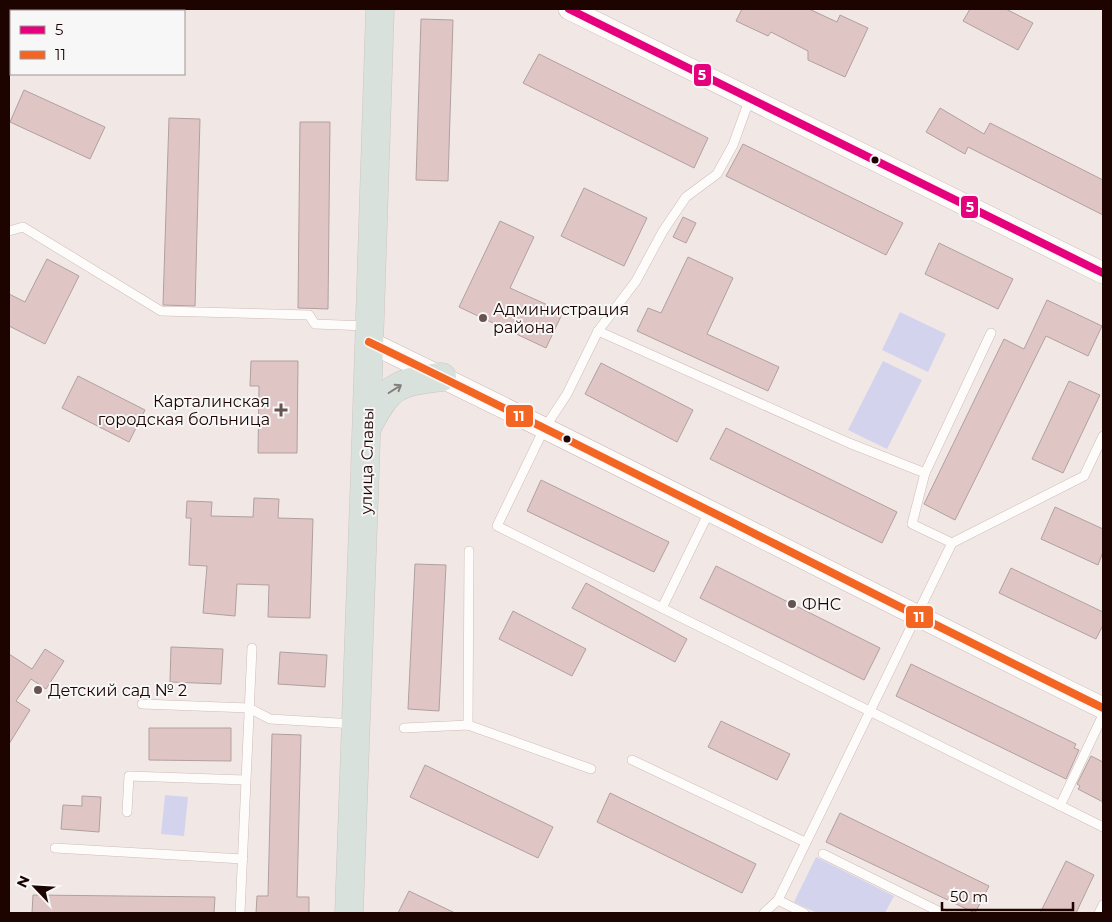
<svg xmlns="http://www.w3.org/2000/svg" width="1112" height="922" viewBox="0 0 1112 922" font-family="Montserrat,sans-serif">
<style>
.green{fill:#d3d3ee}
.building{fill:#dfc6c5;stroke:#b19f9f}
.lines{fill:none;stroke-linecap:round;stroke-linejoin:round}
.service-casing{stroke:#cebbb6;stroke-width:10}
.tertiary-casing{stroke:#cebbb6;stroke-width:22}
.primary-casing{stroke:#cdc5c2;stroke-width:29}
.service{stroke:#fdfcfb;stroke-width:9}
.tertiary{stroke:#fdfcfb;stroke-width:21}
.primary{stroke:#d9e1dc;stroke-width:28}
.bus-1-casing{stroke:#f7f7f7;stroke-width:11}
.bus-2-casing{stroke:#f7f7f7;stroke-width:11}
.bus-1{stroke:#e5007d;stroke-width:8}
.bus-2{stroke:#f26522;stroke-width:8}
.oneway{stroke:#847e79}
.bus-dot{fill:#1d0400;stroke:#f7f7f7;stroke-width:2}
.poi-dot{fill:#675450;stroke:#f7f7f7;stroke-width:2}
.labels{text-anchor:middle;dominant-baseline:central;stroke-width:4;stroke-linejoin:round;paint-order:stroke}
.poi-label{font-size:16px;fill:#1d0400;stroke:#f7f7f7;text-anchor:start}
.street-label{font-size:16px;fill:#1d0400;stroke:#f7f7f7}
.line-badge{stroke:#f7f7f7;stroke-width:2}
.badge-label{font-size:14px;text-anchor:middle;font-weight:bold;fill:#fff}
</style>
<rect width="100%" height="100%" fill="#f1e8e5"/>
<g class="green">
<polygon points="900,312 946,334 928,372 882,350"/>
<polygon points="883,361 922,380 887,449 848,430"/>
<polygon points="165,795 188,797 184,836 161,834"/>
<polygon points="816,857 894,896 885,913 817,913 794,902"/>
</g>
<g class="building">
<polygon points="742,9 809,9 837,22 840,15 868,28 845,77 808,60 808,51 771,32 768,36 736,21"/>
<polygon points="970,9 1006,9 1033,23 1018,50 963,21"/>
<polygon points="421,19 453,20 448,181 416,180"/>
<polygon points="539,54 708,138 694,168 523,83"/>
<polygon points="24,90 105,127 90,159 10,122"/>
<polygon points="940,108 984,134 990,123 1103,180 1103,215 968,147 965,154 926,132"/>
<polygon points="169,118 200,119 195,306 163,305"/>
<polygon points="300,122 330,122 328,309 298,308"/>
<polygon points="743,144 903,223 886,255 726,176"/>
<polygon points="584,188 647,218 624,266 561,236"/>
<polygon points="683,217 696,223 686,243 673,237"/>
<polygon points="500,221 534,237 510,288 563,312 546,348 459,307"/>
<polygon points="939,243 1013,279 998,309 925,274"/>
<polygon points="688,257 733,278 707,334 779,367 768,391 637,331 648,308 661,313"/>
<polygon points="47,259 79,276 45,344 9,326 9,294 25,302"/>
<polygon points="1047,300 1102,326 1088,356 1046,336 955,520 924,504 1004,339 1024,349"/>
<polygon points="251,361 298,361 297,453 258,453 259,386 250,386"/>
<polygon points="601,363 693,410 677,442 585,394"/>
<polygon points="78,376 145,410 129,442 62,408"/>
<polygon points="1069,381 1100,395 1063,473 1032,459"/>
<polygon points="726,428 897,512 882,543 710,459"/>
<polygon points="541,480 669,542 654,572 527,511"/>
<polygon points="254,498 279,499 278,518 313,519 310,618 268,617 269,585 237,584 235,616 203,613 207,566 189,565 191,518 186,518 187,501 212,502 211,516 253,517"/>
<polygon points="1055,507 1103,529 1103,552 1098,565 1041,539"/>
<polygon points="415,564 446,565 439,711 408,709"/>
<polygon points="716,566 880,648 864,680 700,598"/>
<polygon points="1011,568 1103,612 1103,625 1096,639 999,593"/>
<polygon points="586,583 687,639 675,662 572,608"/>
<polygon points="513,611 586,649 572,676 499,639"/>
<polygon points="171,647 223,649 221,684 170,682"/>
<polygon points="45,649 64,661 46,689 31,679 16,701 30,710 9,744 9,654 32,669"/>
<polygon points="280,652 327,655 325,687 278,684"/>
<polygon points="911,664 1076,744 1074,748 1079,750 1066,779 896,696"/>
<polygon points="721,721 790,754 777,780 708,747"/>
<polygon points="149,728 231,728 231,761 149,760"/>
<polygon points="272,734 301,735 297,897 309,897 309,913 256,913 257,896 268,896"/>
<polygon points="1091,756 1103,762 1103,802 1078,789 1080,786 1077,784"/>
<polygon points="425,765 553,827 538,858 410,797"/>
<polygon points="610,793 756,864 742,893 597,822"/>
<polygon points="82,796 101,797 99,832 61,829 63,805 82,806"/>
<polygon points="840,813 989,886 975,913 826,842"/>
<polygon points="1066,861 1094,875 1076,913 1040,913"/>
<polygon points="409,891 455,913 398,913"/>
<polygon points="33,895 215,897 214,913 32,913"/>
</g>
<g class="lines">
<defs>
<g id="service">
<polyline points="750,98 733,145 717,174 686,197 663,231 636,281 598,331 567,394 544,429 497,526 1103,827"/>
<polyline points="9,231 23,227 161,311 309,315 315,324 367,326"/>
<polyline points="598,331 849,443 925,473"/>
<polyline points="952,543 912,524 925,473 991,333"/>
<polyline points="662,608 710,510"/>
<polyline points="142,704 249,708 270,719 355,724"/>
<polyline points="468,725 469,551"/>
<polyline points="404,728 468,725 591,769"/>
<polyline points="632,760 805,842"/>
<polyline points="1060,806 1103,715"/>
<polyline points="127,812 129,776 245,780"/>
<polyline points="55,848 243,859"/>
<polyline points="823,854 942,913"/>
<polyline points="240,913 252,648"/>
<polyline points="764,913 778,900"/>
<polyline points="804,913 778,900 952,543 1084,476 1103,436"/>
<polyline points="1099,913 1103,905"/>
</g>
<g id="tertiary">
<polyline points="569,9 1103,273"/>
<path d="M369 342C616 461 858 588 1103 708"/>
</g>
<g id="primary">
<path d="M368 426C388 386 397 382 442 377"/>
<path d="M349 913C362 612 369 310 380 9"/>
</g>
</defs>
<use href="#service" class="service-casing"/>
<use href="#tertiary" class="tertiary-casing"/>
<use href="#primary" class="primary-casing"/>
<use href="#service" class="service"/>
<use href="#tertiary" class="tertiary"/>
<use href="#primary" class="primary"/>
<defs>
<polyline id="bus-1" points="569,9 1103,273"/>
<path id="bus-2" d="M369 342C616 461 858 588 1103 708"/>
</defs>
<use href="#bus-1" class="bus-1-casing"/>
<use href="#bus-2" class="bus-2-casing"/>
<use href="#bus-1" class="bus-1"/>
<use href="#bus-2" class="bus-2"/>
</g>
<defs><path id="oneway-shaft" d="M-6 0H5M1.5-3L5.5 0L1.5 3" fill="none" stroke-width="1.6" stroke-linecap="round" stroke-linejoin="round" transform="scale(1.25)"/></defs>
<use class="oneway" href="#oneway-shaft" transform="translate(395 389) rotate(-32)"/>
<g class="bus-dot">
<circle cx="875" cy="160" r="4.5"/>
<circle cx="567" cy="439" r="4.5"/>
</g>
<g class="poi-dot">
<circle cx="483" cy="318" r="5"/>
<path d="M278.5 402.5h5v5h5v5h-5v5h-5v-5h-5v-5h5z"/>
<circle cx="792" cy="604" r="5"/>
<circle cx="38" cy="690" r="5"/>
</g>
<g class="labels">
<g class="poi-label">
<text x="493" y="309">Администрация<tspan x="493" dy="18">района</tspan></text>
<text x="270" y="401" text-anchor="end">Карталинская<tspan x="270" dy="18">городская больница</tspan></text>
<text x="802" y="604">ФНС</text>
<text x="48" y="690">Детский сад № 2</text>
</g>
<g class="street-label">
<text transform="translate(367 461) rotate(-89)">улица Славы</text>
</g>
</g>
<g class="line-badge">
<rect x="693" y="63" width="19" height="24" rx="5" fill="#e5007d"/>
<rect x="960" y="195" width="19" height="24" rx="5" fill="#e5007d"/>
<rect x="505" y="404" width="29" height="24" rx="5" fill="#f26522"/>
<rect x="905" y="605" width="29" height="24" rx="5" fill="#f26522"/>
</g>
<g class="badge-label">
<text x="702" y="80">5</text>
<text x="970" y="212">5</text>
<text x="519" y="421">11</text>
<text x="919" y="622">11</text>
</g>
<rect width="1112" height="922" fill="none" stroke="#1d0400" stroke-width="20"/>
<rect x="10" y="10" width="175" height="65" fill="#f7f7f7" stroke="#a09694"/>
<rect x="20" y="26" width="25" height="8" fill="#e5007d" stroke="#a09694"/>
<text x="55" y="35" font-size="15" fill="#1d0400">5</text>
<rect x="20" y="51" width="25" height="8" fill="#f26522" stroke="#a09694"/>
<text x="55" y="60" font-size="15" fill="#1d0400">11</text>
<g transform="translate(35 887) rotate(295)" stroke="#f7f7f7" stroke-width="4" paint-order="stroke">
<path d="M0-4L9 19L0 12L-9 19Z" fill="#1d0400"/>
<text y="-8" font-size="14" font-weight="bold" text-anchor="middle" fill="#1d0400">N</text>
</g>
<path d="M942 902v8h131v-8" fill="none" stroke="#1d0400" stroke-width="2.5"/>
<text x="950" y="902" font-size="15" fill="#1d0400" stroke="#f7f7f7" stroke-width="4" paint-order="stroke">50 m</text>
</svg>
